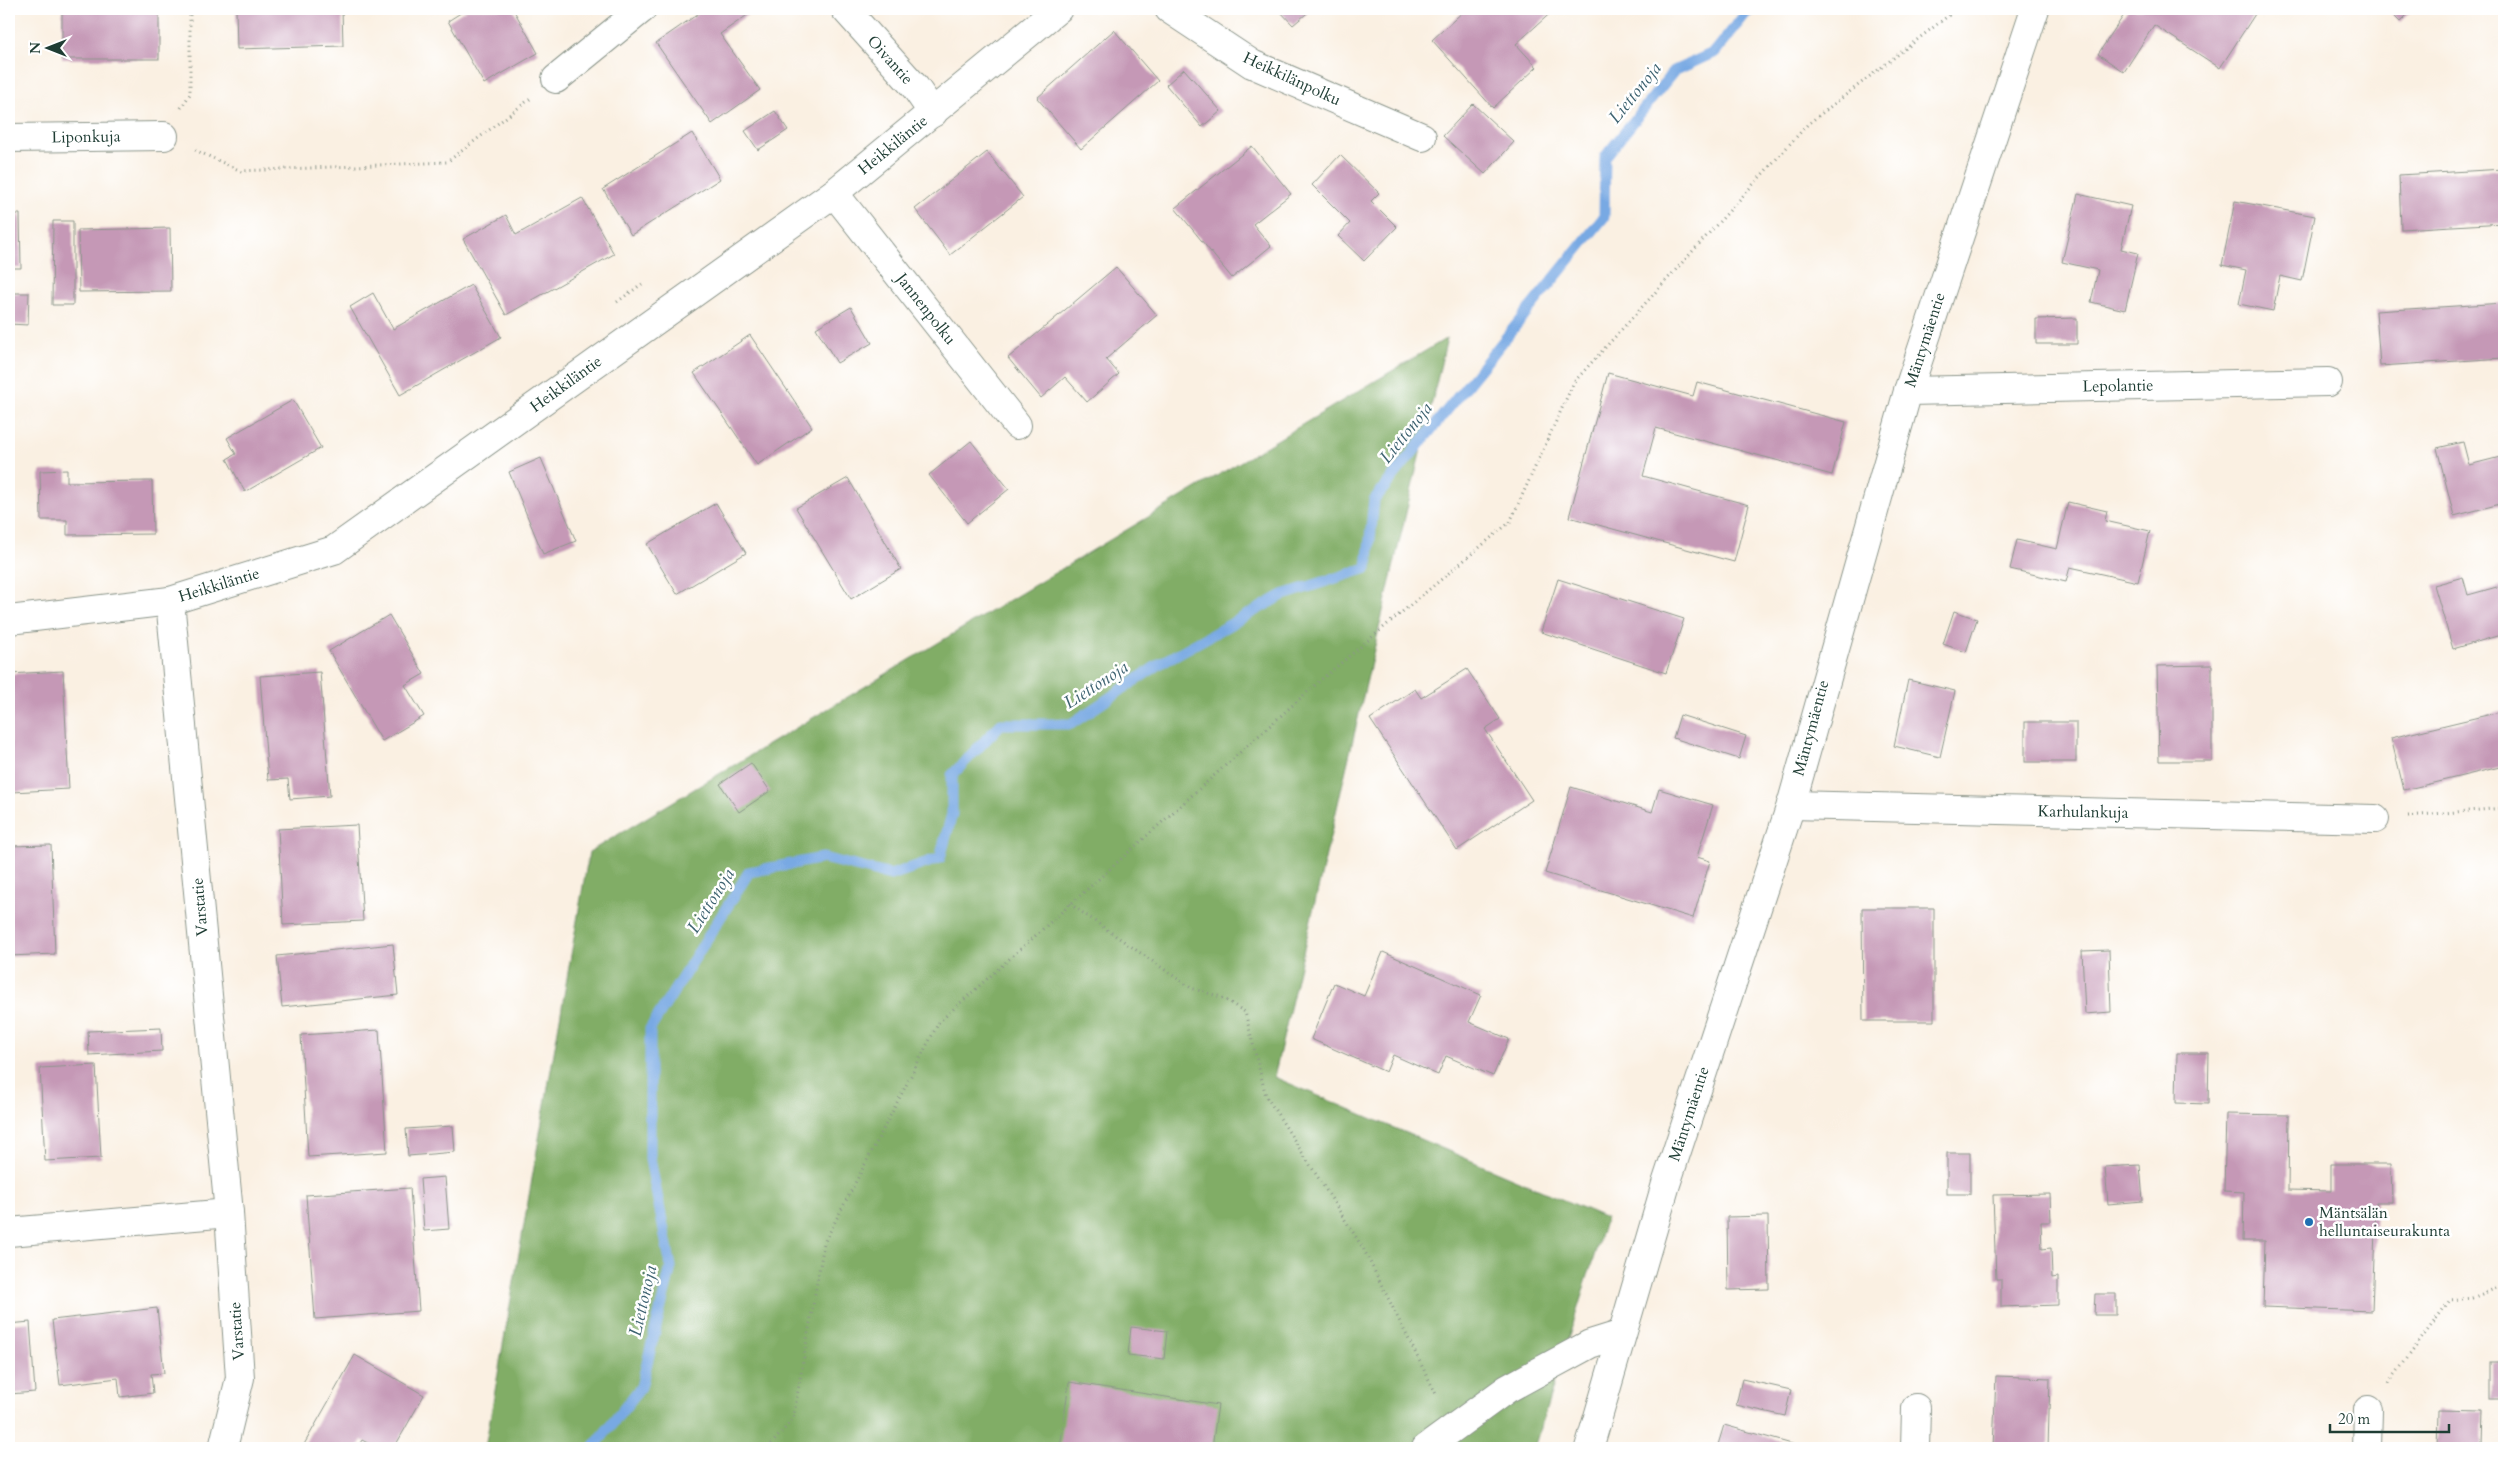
<svg xmlns="http://www.w3.org/2000/svg" width="2513" height="1457" viewBox="0 0 2513 1457" font-family="Cardo,serif">
<style>
.forest{fill:#81ad66;stroke:#50754d}
.lines{fill:none;stroke-linecap:round;stroke-linejoin:round}
.stream{stroke:#78a9e3;stroke-width:11}
.building{fill:#c598b6}
.minor-casing{stroke:#8c968b;stroke-width:30}
.path{stroke:#8c968b;stroke-width:3;stroke-dasharray:1 4;stroke-linecap:butt}
.minor{stroke:#fff;stroke-width:28}
.poi-dot{fill:#1f6fb2;stroke:#fff;stroke-width:2}
.labels{text-anchor:middle;dominant-baseline:central;stroke-width:5;stroke-linejoin:round;paint-order:stroke}
.street-label{font-size:16px;fill:#1f3d34;stroke:#fff}
.poi-label{font-size:16px;fill:#1f3d34;stroke:#fff;text-anchor:start}
.water-label{font-size:18px;font-style:italic;fill:#3e6371;stroke:#fff}
</style>
<rect width="100%" height="100%" fill="#fff"/>
<filter id="ink" filterUnits="userSpaceOnUse"><feTurbulence type="fractalNoise" baseFrequency=".02" numOctaves="2"/><feDisplacementMap in="SourceGraphic" scale="10" xChannelSelector="R" yChannelSelector="G"/><feConvolveMatrix kernelMatrix="1 2 1 2 8 2 1 2 1" color-interpolation-filters="sRGB"/></filter>
<filter id="wash" filterUnits="userSpaceOnUse"><feTurbulence type="fractalNoise" baseFrequency=".0096" numOctaves="4" result="noise"/><feDisplacementMap in="SourceGraphic" scale="20" xChannelSelector="R" yChannelSelector="G"/><feGaussianBlur stdDeviation="1.12" result="paint"/><feColorMatrix in="noise" values="0 0 0 0 0 0 0 0 0 0 0 0 0 0 0 0 0 1.4 0 .05"/><feComposite in="paint" operator="in"/></filter>
<g filter="url(#wash)">
<rect width="100%" height="100%" fill="#faf0e2"/>
<polygon class="forest" points="1447,338 1274,1077 1606,1218 1534,1448 485,1448 589,852"/>
<g class="lines">
<polyline class="stream" points="593,1448 641,1387 671,1267 650,1159 650,1029 749,872 823,858 891,875 940,858 952,814 952,775 1001,724 1071,724 1161,663 1283,595 1367,568 1374,500 1604,217 1605,157 1674,71 1715,52 1746,13 1755,9"/>
</g>
<g id="blocks">
<g class="building">
<rect x="62" y="9" width="97" height="50"/>
<polygon points="236,9 342,9 343,46 237,49"/>
<polygon points="467,9 513,9 538,53 484,84 448,21"/>
<polygon points="705,9 756,9 720,34 760,90 712,124 656,43"/>
<polygon points="1278,9 1312,9 1293,25"/>
<polygon points="1466,9 1555,9 1516,44 1537,67 1493,108 1432,40"/>
<polygon points="2128,9 2254,9 2257,11 2220,68 2154,25 2124,72 2098,54"/>
<polygon points="2387,9 2413,9 2400,22"/>
<polygon points="1114,30 1158,81 1081,149 1037,98"/>
<polygon points="1184,69 1221,111 1202,127 1166,85"/>
<polygon points="1473,104 1514,142 1485,174 1443,136"/>
<polygon points="775,111 788,130 758,150 745,131"/>
<polygon points="692,133 720,179 631,235 603,189"/>
<polygon points="1252,146 1291,194 1253,224 1271,246 1232,278 1175,208"/>
<polygon points="987,152 1023,197 950,255 915,209"/>
<polygon points="1340,155 1379,193 1371,201 1397,227 1364,261 1338,236 1350,223 1312,185"/>
<polygon points="2504,169 2504,223 2401,229 2399,175"/>
<polygon points="2078,194 2131,206 2121,249 2138,253 2125,310 2091,302 2098,270 2062,262"/>
<polygon points="582,198 614,254 506,315 463,239 506,215 516,235"/>
<polygon points="2235,201 2315,216 2302,281 2280,276 2273,311 2239,304 2246,270 2222,265"/>
<polygon points="9,214 20,214 21,268 9,268"/>
<polygon points="53,221 73,221 73,305 52,305"/>
<polygon points="170,228 171,291 79,292 78,230"/>
<polygon points="1116,267 1157,315 1106,359 1119,374 1087,402 1065,377 1041,398 1008,358"/>
<polygon points="471,285 501,337 400,395 350,307 373,293 393,329"/>
<polygon points="9,293 29,293 28,325 9,324"/>
<polygon points="2504,303 2504,358 2380,366 2376,311"/>
<polygon points="851,307 872,343 837,363 816,328"/>
<polygon points="2077,318 2077,344 2036,344 2036,319"/>
<polygon points="750,335 812,427 757,465 694,373"/>
<polygon points="1608,373 1693,396 1697,382 1846,422 1832,475 1656,428 1643,476 1749,505 1734,562 1569,517"/>
<polygon points="293,400 321,448 245,492 227,459 236,454 227,438"/>
<polygon points="971,441 1009,489 967,523 929,475"/>
<polygon points="2463,442 2469,465 2504,456 2504,503 2454,516 2437,448"/>
<polygon points="541,458 576,541 543,554 509,472"/>
<polygon points="67,470 67,482 152,481 153,534 67,535 67,520 41,520 40,471"/>
<polygon points="848,478 901,569 851,599 796,508"/>
<polygon points="2068,502 2107,511 2105,521 2150,531 2138,582 2070,567 2066,582 2010,569 2017,540 2057,549"/>
<polygon points="716,503 746,553 677,594 647,544"/>
<polygon points="2463,577 2468,595 2504,585 2504,634 2453,649 2434,585"/>
<polygon points="1558,579 1684,619 1666,673 1541,632"/>
<polygon points="1954,611 1977,619 1966,652 1943,644"/>
<polygon points="389,615 424,674 405,685 424,716 382,741 329,651"/>
<polygon points="2212,665 2212,761 2159,761 2157,666"/>
<polygon points="1467,669 1500,719 1485,729 1532,800 1457,850 1370,719 1415,689 1421,698"/>
<polygon points="63,671 69,789 12,792 9,674"/>
<polygon points="320,672 330,796 290,799 288,779 268,780 260,676"/>
<polygon points="1908,680 1955,691 1940,757 1894,746"/>
<polygon points="2504,711 2504,766 2404,790 2391,738"/>
<polygon points="1680,715 1746,736 1739,759 1673,738"/>
<rect x="2025" y="722" width="51" height="40"/>
<polygon points="751,763 770,791 739,812 720,784"/>
<polygon points="1571,787 1652,812 1659,789 1713,805 1697,857 1710,861 1693,918 1545,873"/>
<polygon points="357,825 363,921 283,925 278,829"/>
<polygon points="51,845 55,954 9,956 9,846"/>
<polygon points="1862,908 1934,908 1934,1021 1863,1021"/>
<polygon points="393,944 398,995 282,1007 277,956"/>
<polygon points="2109,950 2111,1012 2085,1014 2082,951"/>
<polygon points="1383,952 1481,995 1469,1022 1509,1039 1493,1076 1446,1056 1438,1075 1393,1055 1386,1072 1311,1039 1334,983 1364,996"/>
<polygon points="161,1028 162,1051 89,1055 88,1031"/>
<polygon points="379,1030 387,1152 308,1157 301,1035"/>
<polygon points="2177,1053 2209,1053 2208,1104 2176,1103"/>
<polygon points="96,1065 101,1158 45,1161 40,1068"/>
<polygon points="2226,1114 2289,1115 2288,1190 2331,1191 2331,1164 2391,1164 2392,1202 2376,1202 2372,1311 2263,1307 2265,1241 2243,1241 2244,1192 2224,1191"/>
<polygon points="453,1126 455,1152 408,1156 406,1129"/>
<rect x="1947" y="1153" width="23" height="41"/>
<polygon points="2140,1165 2143,1201 2108,1204 2105,1167"/>
<polygon points="445,1177 449,1229 424,1231 420,1179"/>
<polygon points="410,1188 419,1311 315,1319 306,1195"/>
<polygon points="2050,1194 2051,1222 2041,1222 2042,1249 2051,1248 2052,1278 2058,1277 2058,1305 2001,1307 2001,1279 1996,1279 1993,1195"/>
<polygon points="1768,1216 1769,1289 1728,1290 1727,1217"/>
<polygon points="2095,1294 2116,1294 2116,1315 2094,1315"/>
<polygon points="157,1308 164,1373 151,1374 153,1393 120,1397 118,1378 60,1385 52,1320"/>
<polygon points="30,1322 35,1392 9,1394 9,1324"/>
<polygon points="1131,1327 1167,1331 1164,1359 1128,1355"/>
<polygon points="355,1355 424,1395 394,1448 377,1448 362,1440 357,1448 302,1448"/>
<rect x="2491" y="1362" width="13" height="37"/>
<polygon points="1996,1376 2050,1378 2048,1448 1993,1448"/>
<polygon points="1742,1379 1791,1390 1785,1416 1736,1405"/>
<polygon points="1069,1382 1218,1405 1212,1448 1060,1448"/>
<polygon points="2438,1410 2483,1411 2482,1448 2437,1448"/>
<polygon points="1724,1425 1799,1446 1799,1448 1717,1448"/>
</g>
</g>
</g>
<g filter="url(#ink)">
<use href="#blocks" fill-opacity="0" stroke="#8c968b" stroke-width="1"/>
<g class="lines">
<defs>
<g id="minor">
<polyline points="845,9 915,87 933,113"/>
<polyline points="1169,9 1252,64 1422,137"/>
<polyline points="556,79 642,9"/>
<polyline points="9,138 164,136"/>
<polyline points="834,193 1017,425"/>
<polyline points="1908,391 2328,382"/>
<polyline points="170,601 229,1213 240,1378 223,1448"/>
<polyline points="9,620 170,601 334,550 834,193 1058,9"/>
<polyline points="1791,805 2375,819"/>
<polyline points="9,1232 229,1213"/>
<polyline points="1426,1448 1507,1389 1590,1344 1622,1334"/>
<polyline points="1589,1448 1666,1184 1791,805 1908,391 2035,9"/>
<polyline points="1915,1448 1916,1408"/>
<polyline points="2367,1448 2368,1410"/>
</g>
</defs>
<use href="#minor" class="minor-casing"/>
<g class="path">
<polyline points="181,108 190,94 190,9"/>
<polyline points="195,150 241,171 447,162 530,99"/>
<polyline points="617,302 642,284"/>
<polyline points="2408,816 2504,808"/>
<polyline points="1070,904 1191,988 1221,997 1245,1012 1266,1096 1363,1248 1437,1396"/>
<polyline points="2389,1383 2450,1300 2472,1298 2504,1285"/>
<polyline points="768,1448 793,1419 824,1243 939,1022 1323,678 1510,522 1574,382 1808,124 1957,9"/>
</g>
<use href="#minor" class="minor"/>
</g>
</g>
<circle class="poi-dot" cx="2309" cy="1222" r="5"/>
<g class="labels">
<g class="street-label">
<text transform="translate(890 60) rotate(48)">Oivantie</text>
<text transform="translate(1292 79) rotate(25)">Heikkilänpolku</text>
<text transform="translate(86 137) rotate(-1)">Liponkuja</text>
<text transform="translate(893 145) rotate(-39)">Heikkiläntie</text>
<text transform="translate(926 309) rotate(52)">Jannenpolku</text>
<text transform="translate(1925 340) rotate(-72)">Mäntymäentie</text>
<text transform="translate(566 384) rotate(-36)">Heikkiläntie</text>
<text transform="translate(2118 386) rotate(-1)">Lepolantie</text>
<text transform="translate(219 585) rotate(-17)">Heikkiläntie</text>
<text transform="translate(1811 728) rotate(-75)">Mäntymäentie</text>
<text transform="translate(2083 812) rotate(1)">Karhulankuja</text>
<text transform="translate(200 907) rotate(-95)">Varstatie</text>
<text transform="translate(1689 1114) rotate(-72)">Mäntymäentie</text>
<text transform="translate(237 1331) rotate(-94)">Varstatie</text>
</g>
<g class="poi-label">
<text x="2319" y="1213">Mäntsälän<tspan x="2319" dy="18">helluntaiseurakunta</tspan></text>
</g>
<g class="water-label">
<text transform="translate(1635 93) rotate(-51)">Liettonoja</text>
<text transform="translate(1406 433) rotate(-51)">Liettonoja</text>
<text transform="translate(1096 685) rotate(-33)">Liettonoja</text>
<text transform="translate(711 901) rotate(-58)">Liettonoja</text>
<text transform="translate(643 1301) rotate(-77)">Liettonoja</text>
</g>
</g>
<rect width="2513" height="1457" fill="none" stroke="#fff" stroke-width="30"/>
<g transform="translate(48 48) rotate(270)" stroke="#ffffff" stroke-width="4" paint-order="stroke">
<path d="M0-4L9 19L0 12L-9 19Z" fill="#1f3d34"/>
<text y="-8" font-size="14" font-weight="bold" text-anchor="middle" fill="#1f3d34">N</text>
</g>
<path d="M2330 1424v8h119v-8" fill="none" stroke="#1f3d34" stroke-width="2.5"/>
<text x="2338" y="1424" font-size="15" fill="#1f3d34" stroke="#ffffff" stroke-width="4" paint-order="stroke">20 m</text>
</svg>
